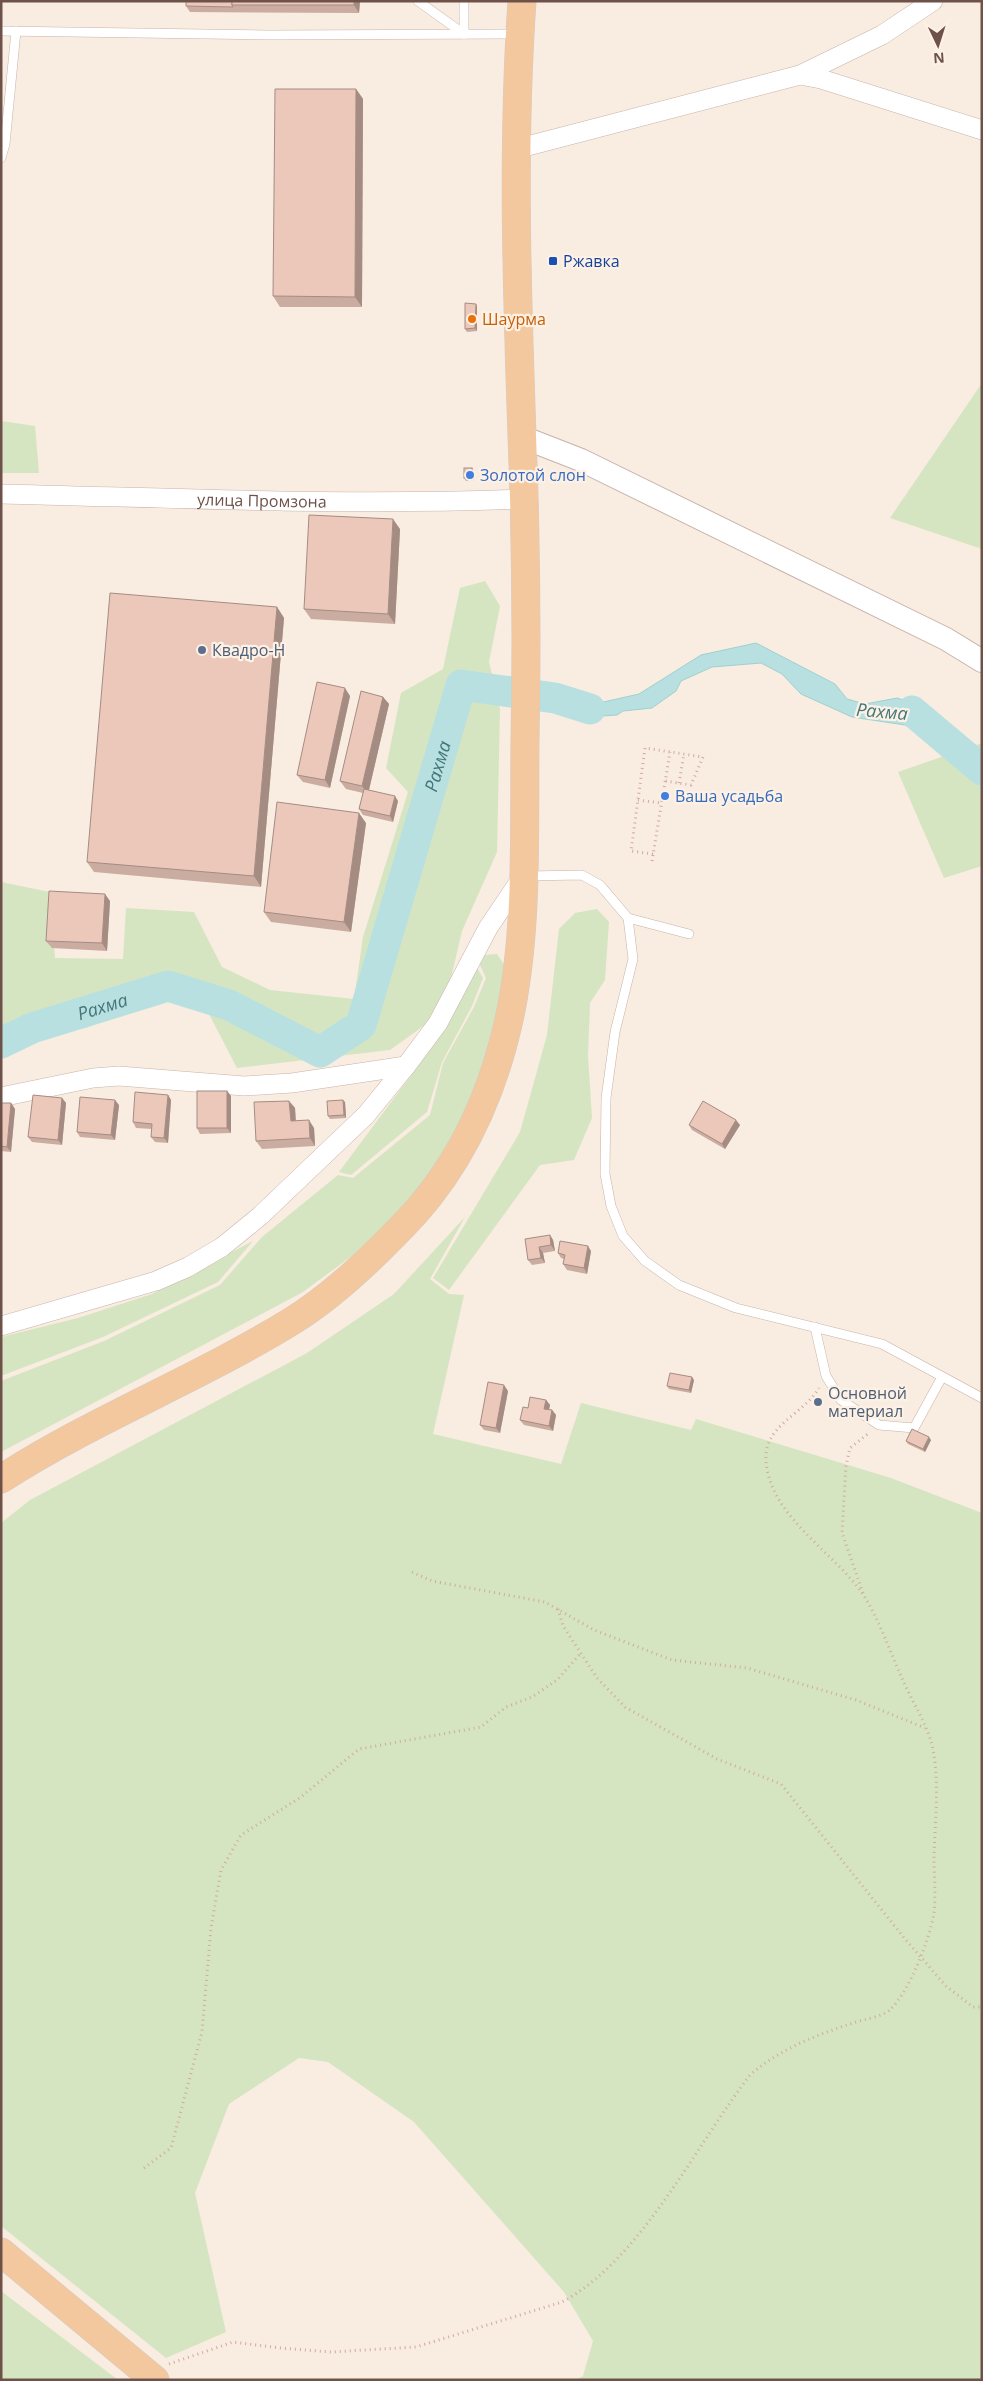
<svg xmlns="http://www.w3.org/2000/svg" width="983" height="2381" viewBox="0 0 983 2381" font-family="'Open Sans',sans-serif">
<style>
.green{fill:#d5e5c1}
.water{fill:#b8e0e1;stroke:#9fd0d1}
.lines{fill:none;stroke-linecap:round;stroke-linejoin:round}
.river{stroke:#b8e0e1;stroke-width:31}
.service-casing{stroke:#c8b3a9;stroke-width:10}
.minor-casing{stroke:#c8b3a9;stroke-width:20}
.tertiary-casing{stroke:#c8b3a9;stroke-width:24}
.primary-casing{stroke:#d4cbc9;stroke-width:29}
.path{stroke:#d0ab9f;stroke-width:3;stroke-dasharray:1 4;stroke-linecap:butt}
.service{stroke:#fff;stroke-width:9}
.minor{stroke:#fff;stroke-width:19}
.tertiary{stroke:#fff;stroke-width:22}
.primary{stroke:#f3c89e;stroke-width:28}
.wall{fill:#cbaca1}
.shaded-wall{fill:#a58c83}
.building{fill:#ecc8bb;stroke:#a58c83}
.transit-dot{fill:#1a4fb4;stroke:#fdf1e6;stroke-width:2}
.food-dot{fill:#e8710a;stroke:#fdf1e6;stroke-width:2}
.shop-dot{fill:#3f7fe0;stroke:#fdf1e6;stroke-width:2}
.service-dot{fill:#5c6f8a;stroke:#fdf1e6;stroke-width:2}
.labels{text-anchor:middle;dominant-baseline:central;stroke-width:4.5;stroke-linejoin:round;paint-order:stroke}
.transit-label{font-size:16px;fill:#164399;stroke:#fdf1e6;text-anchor:start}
.food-label{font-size:16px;fill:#c56008;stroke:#fdf1e6;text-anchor:start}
.shop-label{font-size:16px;fill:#366cbe;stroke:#fdf1e6;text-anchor:start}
.street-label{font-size:16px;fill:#6e524a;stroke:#fdf1e6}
.service-label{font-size:16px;fill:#4e5e75;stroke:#fdf1e6;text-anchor:start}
.water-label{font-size:18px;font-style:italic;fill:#437779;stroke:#fdf1e6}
</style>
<rect width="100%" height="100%" fill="#f9ece1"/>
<g class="green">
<polygon points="982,383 982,549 890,518"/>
<polygon points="1,421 35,426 39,473 1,473"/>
<polygon points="485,581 500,606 489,662 500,709 497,852 462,931 443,1012 390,1050 237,1068 193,983 86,1028 33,1035 1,1055 1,882 50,892 55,958 123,959 126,908 194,912 222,967 270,990 354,999 363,937 408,792 386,768 401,693 443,669 460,588"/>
<polygon points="982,743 982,866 944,878 898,772"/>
<polygon points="597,909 609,922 605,980 590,1003 588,1056 592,1118 574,1160 540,1165 449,1290 433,1278 520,1132 547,1035 559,929 575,913"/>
<polygon points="497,954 505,966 490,1059 462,1131 424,1192 372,1241 303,1292 1,1452 1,1381 104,1341 220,1285 262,1237 338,1175 353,1178 430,1115 443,1063 474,1007 486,978 480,965 485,955"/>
<polygon points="477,968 483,978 472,1006 442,1062 427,1112 351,1175 339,1172 439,1038"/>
<polygon points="465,1217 430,1279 449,1294 464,1295 433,1434 561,1464 581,1403 691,1430 696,1419 891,1478 982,1513 982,2380 576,2380 583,2376 593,2341 564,2292 414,2122 328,2062 299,2058 229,2104 195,2193 226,2332 166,2358 1,2226 1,1523 30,1500 307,1353 394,1294"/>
<polygon points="253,1241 218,1282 103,1337 1,1376 1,1337 78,1318 152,1294"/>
<polygon points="1,2291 118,2380 1,2380"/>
</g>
<polygon class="water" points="756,643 835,684 847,699 865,704 897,698 916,704 948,728 940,745 905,725 852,717 801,694 782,674 761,663 712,667 681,681 676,691 652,708 623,711 617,715 586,717 563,706 549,706 549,690 599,703 639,694 701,655"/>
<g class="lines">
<g class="river">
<polyline points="912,711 982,770"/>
<path id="s1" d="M1 1043 32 1028 168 986 229 1005 320 1052 361 1025 461 685 555 698 590 709"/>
</g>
<defs>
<g id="service">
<polyline points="418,1 464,34"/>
<polyline points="1,31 269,35 518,34"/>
<polyline points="464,34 464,1"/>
<polyline points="1,158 5,144 16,31"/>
<polyline points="526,876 582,875 600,885 628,918 633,959 615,1032 606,1098 605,1174 611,1206 623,1236 645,1261 679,1285 736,1308 882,1344 982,1398"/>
<polyline points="628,918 689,934"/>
<polyline points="815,1327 826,1376 841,1400 879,1425 914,1428 942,1377"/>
</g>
<g id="minor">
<polyline points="800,75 882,35 933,1"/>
<polyline points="516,149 800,75 821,79 982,130"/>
<path id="s2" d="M1 494C175 498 350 506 524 499"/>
<polyline points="1,1097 93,1078 119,1076 244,1086 292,1083 406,1066"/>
<polyline points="1,1326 156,1281 188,1267 222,1247 260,1216 366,1115 406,1066 438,1023 488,928 523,876"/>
</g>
<polyline id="tertiary" points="522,437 581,460 946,639 982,661"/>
<g id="primary">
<path d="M1 1479C94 1419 198 1379 292 1321 331 1297 366 1264 398 1231 459 1171 494 1094 511 1010 528 924 524 829 525 741 527 639 526 538 522 436 517 291 512 146 522 1"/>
<polyline points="1,2252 155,2380"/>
</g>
</defs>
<use href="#service" class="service-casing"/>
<use href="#minor" class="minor-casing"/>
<use href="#tertiary" class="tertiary-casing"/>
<use href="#primary" class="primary-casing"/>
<g class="path">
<polyline points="679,783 684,754"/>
<polyline points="638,800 661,803"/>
<polyline points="653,854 631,851 645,748 703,757 691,785 665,781"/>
<polyline points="652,861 670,752"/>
<polyline points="412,1572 432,1581 545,1602 594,1630 672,1660 747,1668 856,1700 925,1728"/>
<polyline points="863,1593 842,1533 846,1466 850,1448 869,1433"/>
<polyline points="558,1609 563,1626 597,1678 625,1707 717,1759 781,1784 905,1939 946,1986 973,2007 982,2007"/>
<polyline points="144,2168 171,2148 202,2032 211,1928 221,1870 241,1835 301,1797 359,1749 481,1727 506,1707 532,1697 557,1680 581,1653"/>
<path d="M169 2364 233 2342 280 2348 331 2352 416 2347 562 2302C641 2260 696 2145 750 2075 780 2049 816 2035 853 2023 864 2019 882 2017 890 2010 910 1990 929 1941 934 1913 936 1895 934 1875 934 1857 935 1820 940 1780 932 1745 926 1722 911 1700 902 1678 890 1652 879 1619 864 1596 835 1552 771 1518 766 1462 763 1425 802 1416 819 1388"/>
</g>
<use href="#service" class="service"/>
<use href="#minor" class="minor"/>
<use href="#tertiary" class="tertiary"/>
<use href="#primary" class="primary"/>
</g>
<g class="wall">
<polygon points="360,1 359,13 190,12 186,6"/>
<polygon points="356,89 363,99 362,307 280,307 273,296"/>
<polygon points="476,304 477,307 477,331 467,332 465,329"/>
<polygon points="472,468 473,470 474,480 466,481 464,478"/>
<polygon points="400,529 395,624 311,619 304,609"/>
<polygon points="277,607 284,618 261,887 94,872 87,862"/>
<polygon points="350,696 330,788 303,782 297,775"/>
<polygon points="383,697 389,704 369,790 398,801 393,822 363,815 359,809 363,793 346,789 340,781"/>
<polygon points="366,823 351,932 271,922 264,912"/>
<polygon points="110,901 107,951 52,948 46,941"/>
<polygon points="227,1091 231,1096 231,1133 200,1134 197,1128"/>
<polygon points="168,1095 171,1100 168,1143 155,1142 151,1137 152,1129 136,1128 133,1122"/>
<polygon points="62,1098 66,1103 62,1145 32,1142 28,1137"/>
<polygon points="289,1101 295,1108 296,1121 314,1128 315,1146 262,1149 256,1141"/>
<polygon points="345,1102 346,1118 330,1119 328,1116"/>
<polygon points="1,1103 11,1103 15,1109 11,1152 1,1151"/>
<polygon points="119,1105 115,1140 80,1137 77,1132"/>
<polygon points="689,1125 740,1125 725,1149 692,1130"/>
<polygon points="550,1235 553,1240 555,1251 543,1253 545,1263 532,1265 528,1260"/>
<polygon points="591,1251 587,1274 567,1270 563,1264 564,1259 561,1258 558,1253"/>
<polygon points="694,1380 691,1393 669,1389 667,1386"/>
<polygon points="508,1391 500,1433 484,1430 480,1425"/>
<polygon points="546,1400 550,1405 549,1409 552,1410 556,1415 553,1431 524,1425 520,1420 528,1408"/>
<polygon points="931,1440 925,1452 908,1444 906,1441"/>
</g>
<g class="shaded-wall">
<polygon points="354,1 360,1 359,13 354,5"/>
<polygon points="356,89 363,99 362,307 355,297"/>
<polygon points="476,304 477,307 477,331 475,328"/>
<polygon points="472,468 473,470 474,480 472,478"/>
<polygon points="393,519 400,529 395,624 388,614"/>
<polygon points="277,607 284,618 261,887 254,876"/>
<polygon points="345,688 350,696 330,788 325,780"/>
<polygon points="383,697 389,704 368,794 362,786"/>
<polygon points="395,796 398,801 393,822 390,816"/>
<polygon points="359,813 366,823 351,932 344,922"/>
<polygon points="105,894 110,901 107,951 102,943"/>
<polygon points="227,1091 231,1096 231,1133 227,1128"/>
<polygon points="168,1095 171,1100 168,1143 164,1138"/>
<polygon points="62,1098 66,1103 62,1145 58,1140"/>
<polygon points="115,1100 119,1105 115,1140 111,1135"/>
<polygon points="343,1100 345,1102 346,1118 344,1115"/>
<polygon points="289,1101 295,1108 296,1129 291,1121"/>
<polygon points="11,1103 15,1109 11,1152 7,1147"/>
<polygon points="309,1120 314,1128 315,1146 310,1138"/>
<polygon points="736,1120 740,1125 725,1149 722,1144"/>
<polygon points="550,1235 553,1240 555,1251 551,1245"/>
<polygon points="588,1246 591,1251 587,1274 584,1268"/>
<polygon points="539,1247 543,1253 545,1263 541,1258"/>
<polygon points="692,1377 694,1380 691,1393 689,1390"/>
<polygon points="504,1385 508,1391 500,1433 496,1428"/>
<polygon points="546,1400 550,1405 548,1414 544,1409"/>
<polygon points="552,1410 556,1415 553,1431 549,1426"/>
<polygon points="929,1437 931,1440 925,1452 923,1449"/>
</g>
<g class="building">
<polygon points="186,1 232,1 232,5 233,7 186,6"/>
<rect x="232" y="1" width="122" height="4"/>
<polygon points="275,89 356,89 355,297 273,296"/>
<polygon points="465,303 476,304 475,328 465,329"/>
<rect x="464" y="468" width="8" height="10"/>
<polygon points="309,515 393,519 388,614 304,609"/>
<polygon points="110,593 277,607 254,876 87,862"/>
<polygon points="317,682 345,688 325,780 297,775"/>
<polygon points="361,691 383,697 362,786 340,781"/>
<polygon points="364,789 395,796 390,816 359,809"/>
<polygon points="277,802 359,813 344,922 264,912"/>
<polygon points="49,891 105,894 102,943 46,941"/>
<rect x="197" y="1091" width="30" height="37"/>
<polygon points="135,1092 168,1095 164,1138 151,1137 152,1124 133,1122"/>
<polygon points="33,1095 62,1098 58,1140 28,1137"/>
<polygon points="80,1097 115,1100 111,1135 77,1132"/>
<polygon points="343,1100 344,1115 328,1116 327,1101"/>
<polygon points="289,1101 291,1121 309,1120 310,1138 256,1141 254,1102"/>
<polygon points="703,1101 736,1120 722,1144 689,1125"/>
<polygon points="1,1103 11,1103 7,1147 1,1146"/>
<polygon points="550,1235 551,1245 539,1247 541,1258 528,1260 525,1239"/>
<polygon points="560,1241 588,1246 584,1268 563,1264 565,1255 558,1253"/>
<polygon points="670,1373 692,1377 689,1390 667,1386"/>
<polygon points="488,1382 504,1385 496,1428 480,1425"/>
<polygon points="530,1397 546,1400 544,1409 552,1410 549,1426 520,1420 523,1407 528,1408"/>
<polygon points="912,1429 929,1437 923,1449 906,1441"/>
</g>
<rect class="transit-dot" x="548" y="256" width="10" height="10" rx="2.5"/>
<circle class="food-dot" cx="472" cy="319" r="5"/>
<g class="shop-dot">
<circle cx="470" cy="475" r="5"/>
<circle cx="665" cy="796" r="5"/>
</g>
<g class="service-dot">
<circle cx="202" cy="650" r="5"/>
<circle cx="818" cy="1402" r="5"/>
</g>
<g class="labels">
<g class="transit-label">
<text x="563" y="261">Ржавка</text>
</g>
<g class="food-label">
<text x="482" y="319">Шаурма</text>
</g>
<g class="shop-label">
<text x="480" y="475">Золотой слон</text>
<text x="675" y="796">Ваша усадьба</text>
</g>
<g class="street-label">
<text stroke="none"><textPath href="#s2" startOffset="261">улица Промзона</textPath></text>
</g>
<g class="service-label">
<text x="212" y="650">Квадро-Н</text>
<text x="828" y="1393">Основной<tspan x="828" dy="18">материал</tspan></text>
</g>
<g class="water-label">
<text transform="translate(882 711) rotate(5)">Рахма</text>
<text stroke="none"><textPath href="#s1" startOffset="662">Рахма</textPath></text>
<text stroke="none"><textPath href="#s1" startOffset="108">Рахма</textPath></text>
</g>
</g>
<rect width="983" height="2381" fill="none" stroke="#6e524a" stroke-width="5"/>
<g transform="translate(938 45) rotate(176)" stroke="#fdf1e6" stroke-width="4" paint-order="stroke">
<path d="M0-4L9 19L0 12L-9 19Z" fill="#6e524a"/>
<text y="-8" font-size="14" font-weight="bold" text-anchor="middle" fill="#6e524a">N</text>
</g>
</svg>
